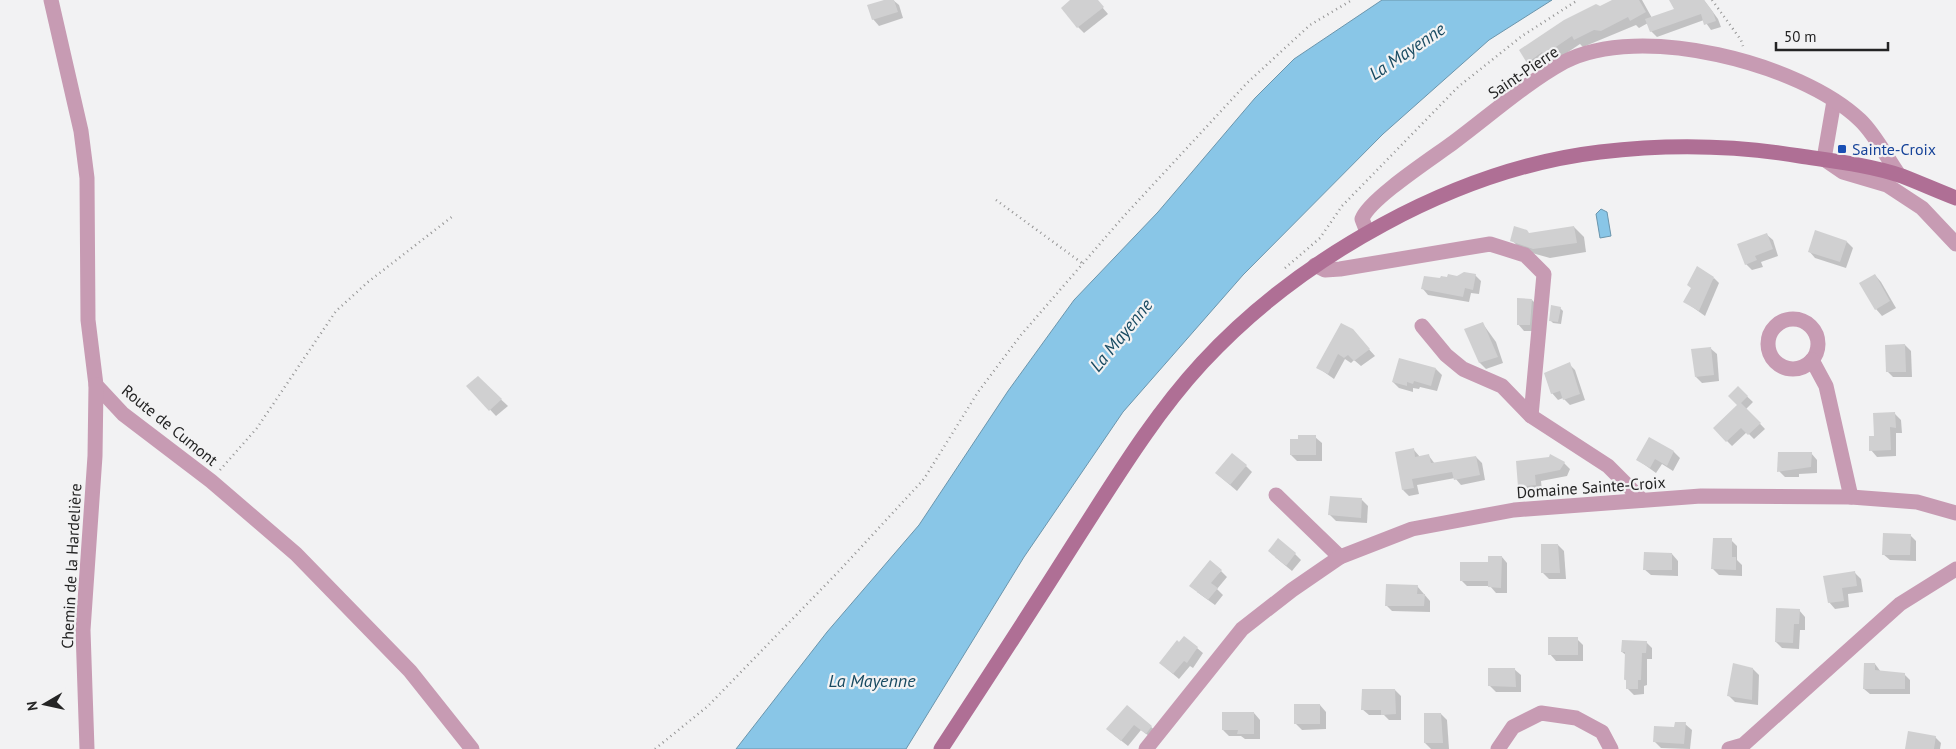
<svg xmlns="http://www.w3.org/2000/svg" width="1956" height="749" viewBox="0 0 1956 749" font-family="'PT Sans',sans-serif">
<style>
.water{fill:#89c6e7;stroke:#6b95ac}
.shadow{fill:#0003}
.building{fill:#d0d0d1}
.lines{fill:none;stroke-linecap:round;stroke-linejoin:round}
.path{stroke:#949494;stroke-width:2.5;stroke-dasharray:1 4;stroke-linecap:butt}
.street{stroke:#c79bb3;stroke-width:15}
.secondary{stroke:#af6f95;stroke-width:15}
.transit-dot{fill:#1a4fb4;stroke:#f2f2f3;stroke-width:2}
.labels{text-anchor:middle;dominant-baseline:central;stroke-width:4.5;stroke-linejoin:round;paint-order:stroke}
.street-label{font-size:16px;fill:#242424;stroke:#f2f2f3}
.transit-label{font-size:16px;fill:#164399;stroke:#f2f2f3;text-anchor:start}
.water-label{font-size:18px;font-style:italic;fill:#184a61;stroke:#f2f2f3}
</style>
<rect width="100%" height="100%" fill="#f2f2f3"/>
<g class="water">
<polygon points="1382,0 1552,0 1489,40 1383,134 1243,275 1123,412 1024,557 906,749 736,749 827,632 919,525 1008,391 1074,300 1158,212 1255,98 1294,59"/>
<polygon points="1601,209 1607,212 1611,236 1600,238 1596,214"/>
</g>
<g class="shadow">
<polygon points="889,0 893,0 899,5 903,18 879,26 873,19"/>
<polygon points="1072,0 1096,0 1108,14 1084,33 1078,27"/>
<polygon points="1615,0 1642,0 1652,18 1676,9 1679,0 1704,0 1718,19 1721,27 1711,30 1704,20 1657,37 1651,31 1648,23 1639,28 1636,25 1583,47 1580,44 1553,62 1551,60 1535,70 1528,62 1600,7"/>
<polygon points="1574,227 1584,237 1586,252 1550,258 1521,250 1512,240 1530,234"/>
<polygon points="1766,234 1773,240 1778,256 1761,262 1763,267 1752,270 1746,264"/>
<polygon points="1847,242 1853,248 1846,268 1815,258 1809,251"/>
<polygon points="1475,275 1481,281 1479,294 1471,293 1469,302 1428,295 1423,289 1440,280"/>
<polygon points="1875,275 1881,282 1896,308 1882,316 1876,309"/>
<polygon points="1714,278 1719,283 1705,316 1684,301"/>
<polygon points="1532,300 1538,306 1536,331 1524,331 1518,324"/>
<polygon points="1560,308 1563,311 1561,324 1553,323 1550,320"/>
<polygon points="1483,324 1496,342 1503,363 1486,369 1480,363 1466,330"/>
<polygon points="1358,337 1375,356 1361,366 1354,360 1351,363 1345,359 1334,379 1317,367"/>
<polygon points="1905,345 1911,351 1912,377 1893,377 1887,371"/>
<polygon points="1710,348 1717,354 1719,381 1702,383 1696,377"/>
<polygon points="1569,364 1575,370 1585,400 1570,405 1563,398 1558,400 1552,393"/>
<polygon points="1436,369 1442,375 1437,391 1420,387 1419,389 1413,388 1413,392 1399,388 1393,382"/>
<polygon points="478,378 508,406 496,416 468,386"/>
<polygon points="1738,388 1753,402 1746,409 1765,429 1754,439 1747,432 1732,446 1714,428 1739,405"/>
<polygon points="1895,414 1901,420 1902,433 1896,433 1896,456 1877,457 1871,450 1875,437"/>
<polygon points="1315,437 1322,443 1322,461 1297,461 1291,455"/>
<polygon points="1649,439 1674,452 1680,458 1673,471 1662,464 1656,473 1638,460"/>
<polygon points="1414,450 1420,457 1429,456 1435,464 1476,457 1482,463 1485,480 1461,485 1455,478 1417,485 1419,494 1409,496 1403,490"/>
<polygon points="1811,453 1817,460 1817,473 1799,474 1799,477 1785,477 1779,471"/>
<polygon points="1517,462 1564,463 1570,469 1567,476 1541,481 1542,491 1526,493 1520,487"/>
<polygon points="1246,466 1252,472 1237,491 1216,473"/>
<polygon points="1362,500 1368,506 1367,523 1336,521 1330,515"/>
<polygon points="1910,535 1916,541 1916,561 1890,560 1883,554"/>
<polygon points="1731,540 1737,546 1737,560 1742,565 1742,576 1719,575 1713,569"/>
<polygon points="1558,545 1564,551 1566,579 1549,579 1543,573"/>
<polygon points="1295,554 1301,560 1292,571 1275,557"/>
<polygon points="1672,554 1678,561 1678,576 1651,575 1644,569"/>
<polygon points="1502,557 1507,563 1507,593 1496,593 1490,586 1467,586 1461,580"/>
<polygon points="1221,571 1227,577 1217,589 1223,595 1215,605 1197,592"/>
<polygon points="1855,573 1861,579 1863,592 1848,594 1849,607 1835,609 1829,602"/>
<polygon points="1417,586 1430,601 1430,612 1392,611 1386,605"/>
<polygon points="1799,610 1805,617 1805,630 1800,630 1799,649 1782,648 1776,642"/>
<polygon points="1577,639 1583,645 1583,661 1556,661 1550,654"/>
<polygon points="1646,642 1652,648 1652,659 1647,659 1647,685 1644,686 1644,694 1634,695 1627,688 1627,682 1625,679 1626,655 1622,652"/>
<polygon points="1197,648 1203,653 1193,668 1190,666 1179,679 1166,668"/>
<polygon points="1875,664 1881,672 1904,674 1910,680 1910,694 1870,694 1864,689"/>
<polygon points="1514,669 1521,675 1521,692 1496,692 1490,686"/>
<polygon points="1753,669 1759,675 1758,705 1735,702 1729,696"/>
<polygon points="1395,690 1401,696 1401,720 1389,720 1384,715 1369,715 1362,709"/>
<polygon points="1320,705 1326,712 1326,729 1302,730 1295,723"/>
<polygon points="1127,706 1158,733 1153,739 1141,730 1128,746 1114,735"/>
<polygon points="1254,713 1260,720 1260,739 1245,739 1241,736 1229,736 1223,730"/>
<polygon points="1441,714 1447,720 1449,749 1431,749 1425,743"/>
<polygon points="1685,724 1692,730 1690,749 1661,748 1655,742"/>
<polygon points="1935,737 1941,743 1940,749 1906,749"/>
</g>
<g class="building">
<polygon points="884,0 894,0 898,12 872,20 867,5"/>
<polygon points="1070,0 1098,0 1104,7 1077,28 1061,8"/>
<polygon points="1612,0 1639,0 1646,12 1630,21 1628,17 1601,31 1594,30 1574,40 1572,36 1544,55 1542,52 1527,63 1519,50 1564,20 1596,4 1600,6"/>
<polygon points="1669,0 1704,0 1713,12 1716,21 1704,25 1701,14 1650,32 1645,19 1674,9"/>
<polygon points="1514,226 1527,230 1529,233 1574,226 1577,243 1533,249 1510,241"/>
<polygon points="1815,230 1847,241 1840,262 1808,252"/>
<polygon points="1767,233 1773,249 1755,256 1757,260 1745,265 1737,244"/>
<polygon points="1697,266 1714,277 1699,311 1683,302 1691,288 1687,285"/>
<polygon points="1464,272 1476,274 1473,290 1465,288 1463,297 1421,289 1424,276 1440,278 1441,276 1447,277 1448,274 1457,276"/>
<polygon points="1875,274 1890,301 1875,310 1859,283"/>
<polygon points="1517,298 1532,299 1530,325 1517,325"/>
<polygon points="1551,305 1561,307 1558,322 1549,321"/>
<polygon points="1483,322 1498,357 1479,363 1464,329"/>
<polygon points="1341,323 1353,329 1370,349 1354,361 1348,355 1344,358 1338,354 1328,374 1316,368"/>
<polygon points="1905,344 1906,372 1886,372 1885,345"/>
<polygon points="1711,347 1714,375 1695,377 1691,349"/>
<polygon points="1399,358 1436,368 1431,386 1414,381 1413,384 1407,382 1407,386 1392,382"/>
<polygon points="1570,362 1580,394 1563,400 1560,391 1551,394 1544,373"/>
<polygon points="478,376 502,399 489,411 466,386"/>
<polygon points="1738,386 1748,396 1741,403 1761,423 1748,435 1741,428 1726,442 1713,428 1737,405 1728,396"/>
<polygon points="1895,412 1896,428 1890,427 1891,450 1869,451 1869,436 1874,436 1873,413"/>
<polygon points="1298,435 1316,435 1316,455 1290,455 1290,439 1298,439"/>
<polygon points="1649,437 1674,451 1667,466 1655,459 1650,468 1636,460"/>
<polygon points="1414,448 1415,457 1429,454 1431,463 1476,456 1480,475 1454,480 1452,472 1412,479 1414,488 1402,490 1395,452"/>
<polygon points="1778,452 1812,452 1811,467 1777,472"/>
<polygon points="1232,453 1247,465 1230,485 1215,473"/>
<polygon points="1550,454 1565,462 1560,470 1535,475 1536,485 1518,487 1516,461 1549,457"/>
<polygon points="1330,496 1362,498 1361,518 1328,515"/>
<polygon points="1883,533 1911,534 1910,555 1882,555"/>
<polygon points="1278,538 1296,553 1286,566 1268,551"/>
<polygon points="1713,538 1732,538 1732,557 1736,557 1736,570 1711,569"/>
<polygon points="1541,544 1558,544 1560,573 1541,573"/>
<polygon points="1644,552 1672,553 1672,570 1643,570"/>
<polygon points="1488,556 1502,556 1501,588 1488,587 1488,581 1460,581 1460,562 1488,562"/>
<polygon points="1210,560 1222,570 1211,583 1218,588 1208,600 1189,586"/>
<polygon points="1855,571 1857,586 1842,588 1844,601 1828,603 1823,576"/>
<polygon points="1386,584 1418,585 1417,594 1425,594 1424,606 1385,606"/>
<polygon points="1776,608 1800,609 1799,624 1794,624 1793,643 1775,642"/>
<polygon points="1184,636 1198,647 1187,663 1184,661 1173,674 1159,663 1177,640 1179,642"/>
<rect x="1548" y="637" width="30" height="18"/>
<polygon points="1622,640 1647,641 1646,653 1642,653 1641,680 1638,680 1638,689 1626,689 1626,679 1624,680 1625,652 1621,652"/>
<polygon points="1733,663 1753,668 1752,700 1727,696"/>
<polygon points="1864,663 1875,663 1875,670 1905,673 1905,689 1863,689"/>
<polygon points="1488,668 1515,668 1516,687 1488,686"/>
<polygon points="1362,689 1395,689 1396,714 1381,715 1381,710 1361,710"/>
<rect x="1294" y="704" width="26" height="20"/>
<polygon points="1127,705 1152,726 1146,734 1134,725 1121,741 1106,729"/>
<polygon points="1222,712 1254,712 1254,734 1237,734 1238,730 1222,730"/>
<polygon points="1424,713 1441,713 1443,743 1424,743"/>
<polygon points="1675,722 1686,722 1684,744 1653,742 1654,726 1674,727"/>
<polygon points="1908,731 1936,736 1934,749 1905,749"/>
</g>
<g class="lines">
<g class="path">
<polyline points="1712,0 1741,40 1743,46"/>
<polyline points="996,200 1082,263"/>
<polyline points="1285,268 1320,238 1342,206 1458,87 1522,36 1578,0"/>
<polyline points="220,470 257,428 336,311 368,282 453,216"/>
<polyline points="655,749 708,706 840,570 924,479 978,392 1021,335 1124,216 1247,83 1310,25 1352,0"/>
</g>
<g class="street">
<polyline points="51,0 81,131 87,178 88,320 96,385 123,414 211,481 296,554 410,671 472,749"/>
<polyline points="1834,101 1824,159 1843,172 1887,185 1922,208 1956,244"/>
<path d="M1367 232 1362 219C1369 199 1434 157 1454 142 1489 116 1526 83 1564 62 1639 22 1800 63 1860 120 1875 134 1887 158 1899 175"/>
<polyline points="1315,265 1325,270 1340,269 1490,244 1525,255 1544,274 1531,416"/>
<circle cx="1793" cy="344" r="25"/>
<polyline points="1422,326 1446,355 1463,369 1502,386 1531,416 1608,466 1642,500"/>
<polyline points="1812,360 1826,386 1851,497"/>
<polyline points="1276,495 1340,557"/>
<polyline points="87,749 83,630 95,456 96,385"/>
<polyline points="1146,749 1242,629 1292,590 1340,557 1412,529 1514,510 1701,496 1851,497 1917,502 1956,513"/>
<polyline points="1498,749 1513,727 1541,713 1576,718 1602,732 1611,749"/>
<polyline points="1729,749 1743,745 1900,604 1956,569"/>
</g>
<path class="secondary" d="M941 749C987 679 1033 608 1078 537 1116 478 1154 415 1202 363 1300 257 1456 169 1600 152 1667 144 1734 145 1800 156 1833 161 1870 165 1902 176 1920 183 1938 191 1956 198"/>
</g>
<rect class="transit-dot" x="1837" y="144" width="10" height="10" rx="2.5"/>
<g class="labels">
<g class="street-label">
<text transform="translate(1523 72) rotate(-34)">Saint-Pierre</text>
<text transform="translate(170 425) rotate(39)">Route de Cumont</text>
<text transform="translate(1591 487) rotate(-4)">Domaine Sainte-Croix</text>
<text transform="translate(71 566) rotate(-87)">Chemin de la Hardelière</text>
</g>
<g class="transit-label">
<text x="1852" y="149">Sainte-Croix</text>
</g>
<g class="water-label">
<text transform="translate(1407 51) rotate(-34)">La Mayenne</text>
<text transform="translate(1121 335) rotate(-51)">La Mayenne</text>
<text x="872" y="680">La Mayenne</text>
</g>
</g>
<g transform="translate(45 704) rotate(261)" stroke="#f2f2f3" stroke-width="4" paint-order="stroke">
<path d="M0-4L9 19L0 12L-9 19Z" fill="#242424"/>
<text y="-8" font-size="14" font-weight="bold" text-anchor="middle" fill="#242424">N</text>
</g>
<path d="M1776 42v8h112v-8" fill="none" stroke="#242424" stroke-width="2.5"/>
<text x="1784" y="42" font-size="15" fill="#242424" stroke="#f2f2f3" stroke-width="4" paint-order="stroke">50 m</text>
</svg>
